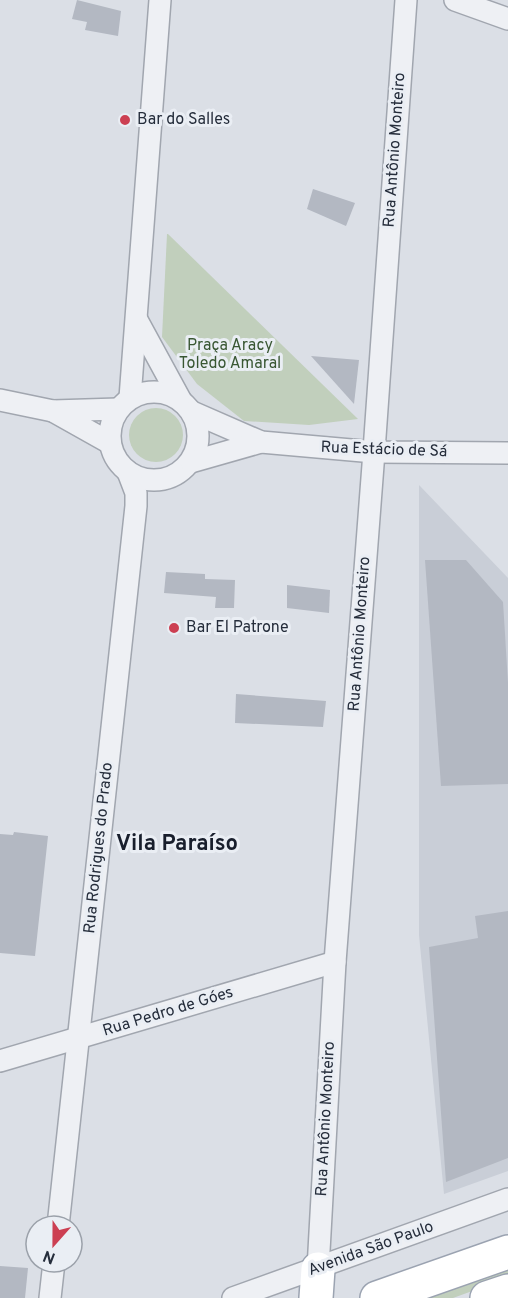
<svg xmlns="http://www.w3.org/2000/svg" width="508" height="1298" viewBox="0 0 508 1298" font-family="Overpass,sans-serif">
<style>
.built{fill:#c9ced7}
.green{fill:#c1cfbc}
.building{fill:#b3b8c2}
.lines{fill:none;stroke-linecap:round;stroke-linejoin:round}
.minor-casing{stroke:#a1a6af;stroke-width:24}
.primary-casing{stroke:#9ba3b1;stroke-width:36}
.minor{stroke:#eef0f4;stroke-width:21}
.primary{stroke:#fff;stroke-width:33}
.poi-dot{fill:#cc3f52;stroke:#eaeef4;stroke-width:2}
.labels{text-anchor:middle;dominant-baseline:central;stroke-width:6;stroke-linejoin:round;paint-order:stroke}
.poi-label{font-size:16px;fill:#252d3b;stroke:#eaeef4;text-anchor:start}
.street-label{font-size:16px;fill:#252d3b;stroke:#eaeef4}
.park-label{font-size:16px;fill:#395733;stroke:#eaeef4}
.district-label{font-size:22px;font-weight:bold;fill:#181e2c;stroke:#eaeef4}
</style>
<rect width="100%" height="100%" fill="#dbdfe6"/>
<polygon class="built" points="419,485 508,578 508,1171 444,1194 419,935"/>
<g class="green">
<polygon points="167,234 168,234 358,419 309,425 244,421 197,384 162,337"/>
<circle cx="156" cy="435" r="27"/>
<polygon points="508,1265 508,1278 453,1298 420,1298"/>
</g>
<g class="building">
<polygon points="77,0 121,11 118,36 85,30 87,22 72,19"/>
<polygon points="313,189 355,203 346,226 307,209"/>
<polygon points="311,356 359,360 354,404"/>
<polygon points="425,560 466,560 503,602 508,683 508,784 441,786"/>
<polygon points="166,572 205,574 205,579 235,580 234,608 215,608 216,597 164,593"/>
<polygon points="287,585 330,590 329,613 287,608"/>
<polygon points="236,694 326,701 323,727 235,723"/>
<polygon points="14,832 48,836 35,956 0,953 0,834 13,835"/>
<polygon points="508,911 508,1158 446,1182 429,947 478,938 475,916"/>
<polygon points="0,1266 28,1268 25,1298 0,1298"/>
</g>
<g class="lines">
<defs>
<g id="minor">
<polyline points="455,0 508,19"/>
<polyline points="137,320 180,399"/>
<circle cx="154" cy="436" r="44"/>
<polyline points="130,398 160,0"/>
<polyline points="0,400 53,411 118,409"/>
<polyline points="53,411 110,443"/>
<polyline points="192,412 261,442 374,452 508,453"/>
<polyline points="191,462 261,442"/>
<polyline points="0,1061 335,962"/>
<polyline points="58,1226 136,506 136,493 128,472"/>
<polyline points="318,1269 335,962 373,465 406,0"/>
<polyline points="50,1298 54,1262"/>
<polyline points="233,1298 508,1199"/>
</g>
<g id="primary">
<polyline points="316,1298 318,1269"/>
<polyline points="377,1298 508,1252"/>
<polyline points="487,1298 508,1291"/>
</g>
</defs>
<use href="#minor" class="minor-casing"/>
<use href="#primary" class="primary-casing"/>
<use href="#minor" class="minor"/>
<use href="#primary" class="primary"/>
</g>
<g class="poi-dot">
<circle cx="125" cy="120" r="6"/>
<circle cx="174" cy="628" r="6"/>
</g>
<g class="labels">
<g class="poi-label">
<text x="137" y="120">Bar do Salles</text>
<text x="186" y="628">Bar El Patrone</text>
</g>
<g class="street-label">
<text transform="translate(395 150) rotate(-86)">Rua Antônio Monteiro</text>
<text transform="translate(384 450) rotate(2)">Rua Estácio de Sá</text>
<text transform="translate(360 634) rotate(-86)">Rua Antônio Monteiro</text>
<text transform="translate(99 848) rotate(-84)">Rua Rodrigues do Prado</text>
<text transform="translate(168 1012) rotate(-17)">Rua Pedro de Góes</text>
<text transform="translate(326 1119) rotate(-87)">Rua Antônio Monteiro</text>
<text transform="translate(371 1249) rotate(-20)">Avenida São Paulo</text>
</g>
<g class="park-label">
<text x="230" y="346">Praça Aracy<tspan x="230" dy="18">Toledo Amaral</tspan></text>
</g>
<g class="district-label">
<text x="177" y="844">Vila Paraíso</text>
</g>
</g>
<g transform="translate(54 1244) rotate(201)"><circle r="28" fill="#eaeef4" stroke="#9ba1aa" stroke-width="1.5"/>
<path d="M0-4.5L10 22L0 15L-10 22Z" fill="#cc3f52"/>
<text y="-9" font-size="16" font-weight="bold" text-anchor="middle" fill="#252d3b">N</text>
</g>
</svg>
